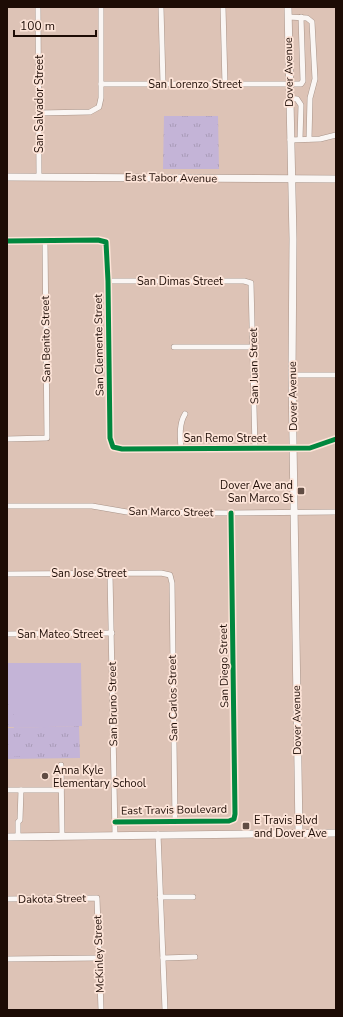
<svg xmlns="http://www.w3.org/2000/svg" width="343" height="1017" viewBox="0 0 343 1017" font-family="'Nunito Sans',sans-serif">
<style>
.grass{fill:url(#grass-tufts)}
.pitch{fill:#c4b4d7}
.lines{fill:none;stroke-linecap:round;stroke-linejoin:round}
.minor-casing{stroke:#a89489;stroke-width:6}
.secondary-casing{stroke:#a89489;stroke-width:8}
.minor{stroke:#faf6f4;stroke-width:5}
.secondary{stroke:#faf6f4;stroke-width:7}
.cycleway-casing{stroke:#fde4d8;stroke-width:8}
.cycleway{stroke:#00873e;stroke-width:5}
.poi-dot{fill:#604c43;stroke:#fde4d8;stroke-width:1.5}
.labels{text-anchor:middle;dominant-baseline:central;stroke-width:3.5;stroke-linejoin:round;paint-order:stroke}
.street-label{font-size:11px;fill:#1d0c05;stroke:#fde4d8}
.poi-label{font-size:11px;fill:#1d0c05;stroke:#fde4d8;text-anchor:start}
</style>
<defs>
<pattern id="grass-tufts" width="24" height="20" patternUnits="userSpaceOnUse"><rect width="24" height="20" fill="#c4b4d7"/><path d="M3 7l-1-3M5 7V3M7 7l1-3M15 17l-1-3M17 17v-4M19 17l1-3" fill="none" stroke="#a89ab7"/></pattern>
</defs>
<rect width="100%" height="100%" fill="#ddc3b6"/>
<g class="grass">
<polygon points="164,116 218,116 219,169 163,169"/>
<rect x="7" y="704" width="7" height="23"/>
<polygon points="79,726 80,758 7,759 7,728"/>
</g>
<g class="pitch">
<polygon points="7,663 81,663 82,726 14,728 14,704 7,704"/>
<polygon points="7,745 25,745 25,756 7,757"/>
</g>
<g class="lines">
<defs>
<g id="minor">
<polyline points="38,7 39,176"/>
<polyline points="161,7 163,84"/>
<polyline points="223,7 225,85"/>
<polyline points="288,17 307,18 312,22 315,79 310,98 309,139"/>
<polyline points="101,84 301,84 303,81 301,17"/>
<polyline points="289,98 297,99 301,105 300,139"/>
<polyline points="39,113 90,112 99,107 101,98 101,7"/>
<polyline points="290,140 320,139 336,135"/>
<polyline points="7,241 98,240 106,242 108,281 110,438 113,447 122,449 310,448 336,439"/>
<polyline points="108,281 244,281 251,283 255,448"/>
<polyline points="174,347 253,347"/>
<polyline points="292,375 336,375"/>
<polyline points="7,439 47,438 45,241"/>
<path d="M181 448C180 436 179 424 185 414"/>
<polyline points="7,506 92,506 127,512 231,513 336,512"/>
<polyline points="110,573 115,835"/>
<polyline points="7,574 161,573 170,575 172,583 175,821"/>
<polyline points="7,634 112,633"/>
<polyline points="61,765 62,836"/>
<polyline points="7,790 21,790"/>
<polyline points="115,822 229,821 234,819 235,814 231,513"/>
<polyline points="158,834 165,1010"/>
<polyline points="18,836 18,822 20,820 21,790 61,790"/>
<polyline points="160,897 193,897"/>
<polyline points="7,899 97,898 101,1010"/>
<polyline points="163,958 195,957"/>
<polyline points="7,959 99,958"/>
</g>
<g id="secondary">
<polyline points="288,7 293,239 292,375 299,833"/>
<polyline points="7,177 336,179"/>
<polyline points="7,837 336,833"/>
</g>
</defs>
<use href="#minor" class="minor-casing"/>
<use href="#secondary" class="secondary-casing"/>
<use href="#minor" class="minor"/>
<use href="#secondary" class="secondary"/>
<defs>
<g id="cycleway">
<polyline points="7,241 98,240 106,242 108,281 110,438 113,447 122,449 310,448 336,439"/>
<polyline points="115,822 229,821 234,819 235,814 231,513"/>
</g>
</defs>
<use href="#cycleway" class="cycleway-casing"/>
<use href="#cycleway" class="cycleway"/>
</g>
<g class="poi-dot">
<rect x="297" y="487" width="8" height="8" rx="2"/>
<circle cx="45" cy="776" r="4"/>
<rect x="242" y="822" width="8" height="8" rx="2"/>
</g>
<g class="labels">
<g class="street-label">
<text transform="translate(289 72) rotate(-91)">Dover Avenue</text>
<text x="195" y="84">San Lorenzo Street</text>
<text transform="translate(39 104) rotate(-90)">San Salvador Street</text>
<text transform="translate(171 178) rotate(1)">East Tabor Avenue</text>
<text x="180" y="281">San Dimas Street</text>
<text transform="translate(46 339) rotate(-91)">San Benito Street</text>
<text transform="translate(99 345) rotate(-91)">San Clemente Street</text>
<text transform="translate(254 366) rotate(-91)">San Juan Street</text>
<text transform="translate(293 396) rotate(-91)">Dover Avenue</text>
<text x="225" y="438">San Remo Street</text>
<text transform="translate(171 512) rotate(1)">San Marco Street</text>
<text x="89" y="573">San Jose Street</text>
<text x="60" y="634">San Mateo Street</text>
<text transform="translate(224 666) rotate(-91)">San Diego Street</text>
<text transform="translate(173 698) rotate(-91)">San Carlos Street</text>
<text transform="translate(113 704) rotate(-91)">San Bruno Street</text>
<text transform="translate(297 720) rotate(-91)">Dover Avenue</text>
<text transform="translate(174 810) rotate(-1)">East Travis Boulevard</text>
<text transform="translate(52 899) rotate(-1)">Dakota Street</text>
<text transform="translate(99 954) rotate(-92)">McKinley Street</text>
</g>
<g class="poi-label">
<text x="293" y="485" text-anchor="end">Dover Ave and<tspan x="293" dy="13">San Marco St</tspan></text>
<text x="53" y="770">Anna Kyle<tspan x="53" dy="13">Elementary School</tspan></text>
<text x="254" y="820">E Travis Blvd<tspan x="254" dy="13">and Dover Ave</tspan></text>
</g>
</g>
<rect width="343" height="1017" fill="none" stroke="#1d0c05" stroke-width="16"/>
<path d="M14 30v6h82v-6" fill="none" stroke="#1d0c05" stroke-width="2"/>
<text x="20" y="30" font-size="12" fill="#1d0c05" stroke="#fde4d8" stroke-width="3" paint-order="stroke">100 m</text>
</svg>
